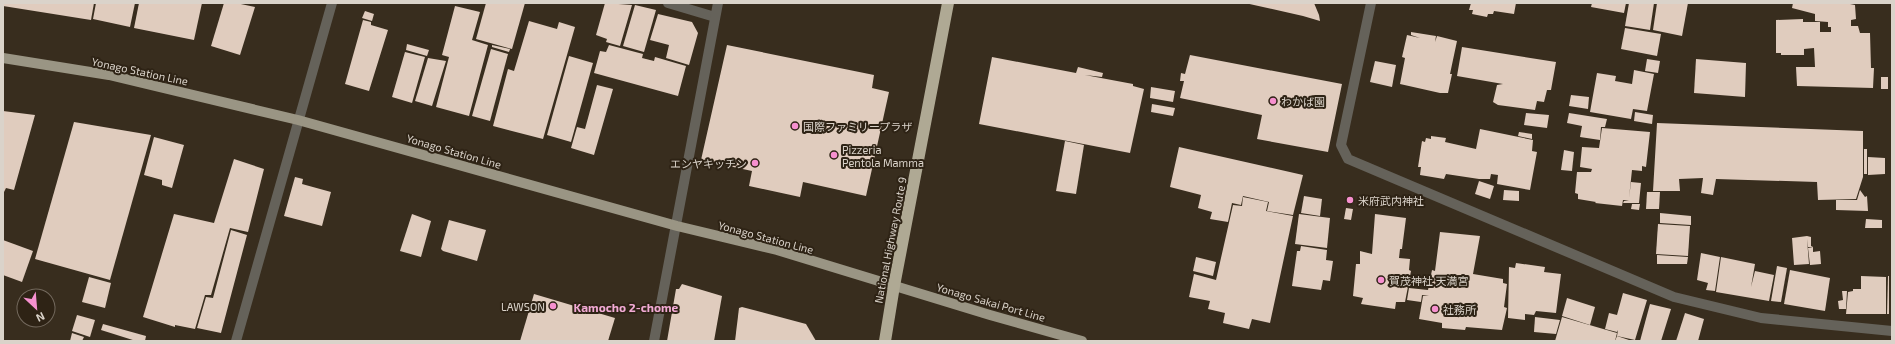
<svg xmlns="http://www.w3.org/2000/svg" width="1895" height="344" viewBox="0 0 1895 344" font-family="'Exo 2','Noto Sans JP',sans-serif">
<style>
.building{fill:#e0ccbe}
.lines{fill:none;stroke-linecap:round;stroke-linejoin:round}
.street{stroke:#65625a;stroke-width:10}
.primary{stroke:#9a9584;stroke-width:10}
.highway{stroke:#afa994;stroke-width:12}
.poi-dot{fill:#f690cf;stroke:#2e2315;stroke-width:1.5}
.labels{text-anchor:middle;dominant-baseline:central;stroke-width:4;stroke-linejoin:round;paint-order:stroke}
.street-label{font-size:11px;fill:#dad3ca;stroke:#2e2315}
.poi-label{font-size:11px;fill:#dad3ca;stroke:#2e2315;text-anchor:start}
.neighbourhood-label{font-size:12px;font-weight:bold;fill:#f2aad5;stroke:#2e2315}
</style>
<rect width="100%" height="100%" fill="#382d1e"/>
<g class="building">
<polygon points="3,3 94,3 91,20 3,6"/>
<polygon points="96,3 135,3 130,27 93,19"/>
<polygon points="139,3 202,3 194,40 134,28"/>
<polygon points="224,3 236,3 255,7 240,55 211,46"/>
<polygon points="486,3 525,3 512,49 476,39"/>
<polygon points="605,3 632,5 620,46 606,42 607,39 596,35"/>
<polygon points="1245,3 1314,3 1319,15 1320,21 1303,16"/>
<polygon points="1471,3 1516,3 1514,14 1494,11 1493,14 1488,14 1487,17 1472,14 1473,10 1469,10"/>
<polygon points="1592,3 1626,3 1624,13 1591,7"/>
<polygon points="1629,3 1654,3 1650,30 1625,26"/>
<polygon points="1657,3 1688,3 1682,36 1653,30"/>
<polygon points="1793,3 1845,3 1855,5 1856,19 1851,20 1851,26 1858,26 1860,33 1870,33 1871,68 1874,68 1873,88 1797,86 1796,67 1815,67 1814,48 1804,49 1804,55 1781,55 1781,53 1776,53 1776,20 1803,19 1803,22 1820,22 1820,32 1831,32 1831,27 1828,27 1828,22 1815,21 1815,14 1792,8"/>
<polygon points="635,5 656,10 644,52 623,46"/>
<polygon points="455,6 480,12 472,40 488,45 469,116 436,107 449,57 442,55"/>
<polygon points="365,11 374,14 372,21 362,18"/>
<polygon points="658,14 692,22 698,33 689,65 666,58 669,45 650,40"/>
<polygon points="363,20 371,22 371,25 388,30 369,91 345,84"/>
<polygon points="529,21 557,29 559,22 575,27 543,139 493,126 508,69 514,71"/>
<polygon points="1625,28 1661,34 1657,56 1621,49"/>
<polygon points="1411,32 1436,36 1435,42 1437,36 1457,41 1450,74 1452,74 1448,93 1440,93 1400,84 1405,58 1402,57 1407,35 1420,38 1411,35"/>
<polygon points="407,44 429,50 427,56 406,50"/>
<polygon points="492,45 510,49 509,52 492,47"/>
<polygon points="609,45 643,54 642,58 654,61 655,57 686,66 678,96 594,73 600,51 606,52"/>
<polygon points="727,45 874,75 872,88 889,92 866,196 803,182 800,197 749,186 752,171 701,160"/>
<polygon points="1462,47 1556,62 1551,90 1547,90 1544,102 1537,101 1535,110 1498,105 1493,102 1497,85 1503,84 1457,76"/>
<polygon points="491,49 508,54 490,121 472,116"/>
<polygon points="405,52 425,57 412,103 392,97"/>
<polygon points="1190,55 1342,84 1328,152 1257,139 1262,115 1180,98 1184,81 1180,81 1181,73 1185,74"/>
<polygon points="569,56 593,63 571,142 547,135"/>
<polygon points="992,57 1076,73 1078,67 1103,73 1102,77 1085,75 1133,84 1133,86 1144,89 1130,153 979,124"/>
<polygon points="428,58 446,61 432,106 415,101"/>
<polygon points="1647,59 1660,61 1658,73 1645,71"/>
<polygon points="1696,59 1746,63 1745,97 1694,93"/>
<polygon points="1375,61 1396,65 1392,87 1370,82"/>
<polygon points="1634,70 1654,74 1647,111 1633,109 1631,119 1590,112 1597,73 1616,76 1615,81 1632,84"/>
<rect x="1881" y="77" width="7" height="12"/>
<polygon points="597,85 613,89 594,155 571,148 577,127 585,129"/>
<polygon points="1151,87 1175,91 1173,102 1150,98"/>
<polygon points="1571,95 1589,97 1588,109 1569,106"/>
<polygon points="1152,104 1175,108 1173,116 1151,112"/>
<polygon points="3,111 35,115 14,190 6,188 4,192"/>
<polygon points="1635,112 1653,115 1652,124 1634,121"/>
<polygon points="1526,113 1549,115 1547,128 1524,125"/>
<polygon points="1569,113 1607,119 1605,127 1601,127 1600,140 1580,137 1582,126 1567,123"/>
<polygon points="74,122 151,135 110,280 35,259"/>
<polygon points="1657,123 1863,131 1863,177 1856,199 1818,200 1817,182 1716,179 1713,195 1701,193 1703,178 1679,179 1680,191 1653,191"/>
<polygon points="1602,128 1650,132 1646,167 1642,166 1642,171 1632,170 1629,198 1631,182 1641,183 1639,203 1623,203 1624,201 1629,200 1623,200 1622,206 1595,203 1596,202 1578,199 1578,194 1575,193 1577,172 1591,172 1592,169 1580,167 1582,147 1599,148"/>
<polygon points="1480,129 1533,140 1532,151 1537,152 1530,190 1497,184 1498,175 1491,174 1490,179 1479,179 1446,174 1444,179 1420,175 1421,167 1418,167 1422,141 1425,142 1426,138 1431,139 1431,136 1446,138 1445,142 1476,149"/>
<polygon points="1519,132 1532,134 1532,139 1518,136"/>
<polygon points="154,137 184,145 172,188 162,185 162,180 144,175"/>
<polygon points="1065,141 1084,145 1076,194 1056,191"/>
<polygon points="1179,147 1303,175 1293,215 1267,211 1269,202 1243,196 1241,205 1232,203 1228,222 1210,219 1212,212 1198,208 1201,195 1170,187"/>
<rect x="1864" y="149" width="3" height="25"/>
<polygon points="1564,150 1574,152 1572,171 1561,170"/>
<polygon points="1868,157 1885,158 1885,174 1868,175"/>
<polygon points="234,159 264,169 248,232 230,228 211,295 205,295 195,329 175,325 175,327 143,317 174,214 214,223"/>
<polygon points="295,177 303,179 302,184 331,192 322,226 284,216"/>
<polygon points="1479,181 1494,186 1490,199 1475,194"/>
<polygon points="1504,190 1519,191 1519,201 1503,200"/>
<polygon points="1860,190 1865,197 1867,196 1868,211 1836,210 1836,200 1857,200"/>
<polygon points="1647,192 1660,192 1659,209 1646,209"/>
<polygon points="1304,196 1322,199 1320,216 1301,213"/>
<polygon points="1243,197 1268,202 1266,211 1293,216 1270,323 1252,319 1249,329 1223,323 1225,313 1208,309 1210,301 1189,297 1194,274 1216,280 1233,205 1242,206"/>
<polygon points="1632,204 1640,204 1639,210 1631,209"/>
<polygon points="1346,208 1353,209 1351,220 1344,219"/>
<polygon points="1660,213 1691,216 1691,225 1660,223"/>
<polygon points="412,214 431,221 421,257 400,251"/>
<polygon points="1299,214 1330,218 1327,248 1295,244"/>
<polygon points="1375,214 1406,218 1402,249 1400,249 1399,258 1410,259 1409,270 1411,271 1405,302 1396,302 1395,309 1361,304 1363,298 1353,296 1356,264 1360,264 1360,251 1372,254"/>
<polygon points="1866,219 1882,220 1882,228 1865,228"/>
<polygon points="449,220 486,230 477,261 443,251 441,249"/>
<polygon points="1658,224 1690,226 1688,256 1656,254"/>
<polygon points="231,230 247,235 221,333 197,328 206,297 213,298"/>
<polygon points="1440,232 1480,236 1473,274 1503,279 1503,283 1507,284 1504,307 1507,308 1502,330 1466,327 1465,330 1442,328 1442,323 1419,319 1423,296 1429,296 1422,295 1421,302 1407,300 1409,288 1428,290 1432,270 1435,271"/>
<polygon points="1807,236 1811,237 1811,246 1813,247 1808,247 1807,239 1809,264 1794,265 1792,238"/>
<polygon points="3,240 33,251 22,282 3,275"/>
<polygon points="1301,246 1327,250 1326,260 1333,261 1330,281 1323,280 1321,290 1292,286 1297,251 1300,251"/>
<polygon points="1813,247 1813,252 1820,251 1821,264 1810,265 1808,248"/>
<polygon points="1701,253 1720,257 1715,291 1706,290 1708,283 1697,280"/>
<polygon points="1657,255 1688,257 1687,264 1657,264"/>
<polygon points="1196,257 1216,262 1213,276 1193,271"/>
<polygon points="1721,257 1755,264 1751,287 1755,271 1774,275 1769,301 1716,292"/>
<polygon points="1516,263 1545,267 1544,272 1561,274 1556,313 1536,311 1534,315 1525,314 1525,320 1508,318 1509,267 1515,268"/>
<polygon points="1777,266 1787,268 1781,302 1771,301"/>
<polygon points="1790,270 1830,278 1825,311 1784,304"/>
<polygon points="1861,276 1886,277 1886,314 1846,314 1848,292 1853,291 1853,289 1861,289"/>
<polygon points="1888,276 1889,276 1889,314 1887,314"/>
<polygon points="89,277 111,283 105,308 82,302"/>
<polygon points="682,284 722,296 714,341 667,341 676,289 679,289"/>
<polygon points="1842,291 1847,291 1846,309 1839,309 1838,301 1843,300"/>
<polygon points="1623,293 1647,300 1635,340 1617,336 1618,330 1617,332 1605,329 1609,313 1617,315"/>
<polygon points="534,294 615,318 608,341 520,341"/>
<polygon points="1567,298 1595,307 1590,325 1562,316"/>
<polygon points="1650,304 1671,309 1661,341 1640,341"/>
<polygon points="742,307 806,324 816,341 735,341 739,308"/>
<polygon points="1685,313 1704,319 1698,341 1676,341"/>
<polygon points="77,315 95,320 90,337 72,331"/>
<polygon points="1535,317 1560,320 1556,334 1534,332"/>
<polygon points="1562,317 1617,333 1615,341 1555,341"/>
<polygon points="103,324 146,336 145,341 136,341 101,330"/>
<polygon points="72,333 84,337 82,341 70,341"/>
<polygon points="1617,336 1632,341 1615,341"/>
</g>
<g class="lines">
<g class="street">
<polyline points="668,3 715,17"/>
<polyline points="1371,3 1341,145 1348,159 1674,297 1761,318 1892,331"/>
<polyline points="236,341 332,3"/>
<polyline points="654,341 718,3"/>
</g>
<polyline class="primary" points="3,58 109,75 298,120 677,226 777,250 990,315 1082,341"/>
<polyline class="highway" points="885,341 894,286 948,3"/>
</g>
<g class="poi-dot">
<circle cx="1273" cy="101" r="4"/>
<circle cx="795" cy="126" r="4"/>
<circle cx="834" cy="155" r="4"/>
<circle cx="755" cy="163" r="4"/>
<circle cx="1350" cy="200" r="4"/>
<circle cx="1381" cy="280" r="4"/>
<circle cx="553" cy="306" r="4"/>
<circle cx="1435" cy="309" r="4"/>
</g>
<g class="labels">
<g class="street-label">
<text transform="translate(140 71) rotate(12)">Yonago Station Line</text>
<text transform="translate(454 151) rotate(16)">Yonago Station Line</text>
<text transform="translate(766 237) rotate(15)">Yonago Station Line</text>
<text transform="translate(890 240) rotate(-79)">National Highway Route 9</text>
<text transform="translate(991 302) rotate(16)">Yonago Sakai Port Line</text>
</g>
<g class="poi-label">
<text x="1281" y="101">わかば園</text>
<text x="803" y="126">国際ファミリープラザ</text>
<text x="842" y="149">Pizzeria<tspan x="842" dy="13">Pentola Mamma</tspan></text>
<text x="747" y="163" text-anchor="end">エンヤキッチン</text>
<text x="1358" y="200">米府武内神社</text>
<text x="1389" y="280">賀茂神社 天満宮</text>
<text x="545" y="306" text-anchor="end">LAWSON</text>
<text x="1443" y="309">社務所</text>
</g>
<g class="neighbourhood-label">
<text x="626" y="307">Kamocho 2-chome</text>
</g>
</g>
<rect width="1895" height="344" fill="none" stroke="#dad3ca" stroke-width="8"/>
<g transform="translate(36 308) rotate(154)"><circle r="19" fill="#2e2315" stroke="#73695d"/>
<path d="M0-3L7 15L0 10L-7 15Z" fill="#f690cf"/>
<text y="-6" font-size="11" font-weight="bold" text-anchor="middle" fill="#dad3ca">N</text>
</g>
</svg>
